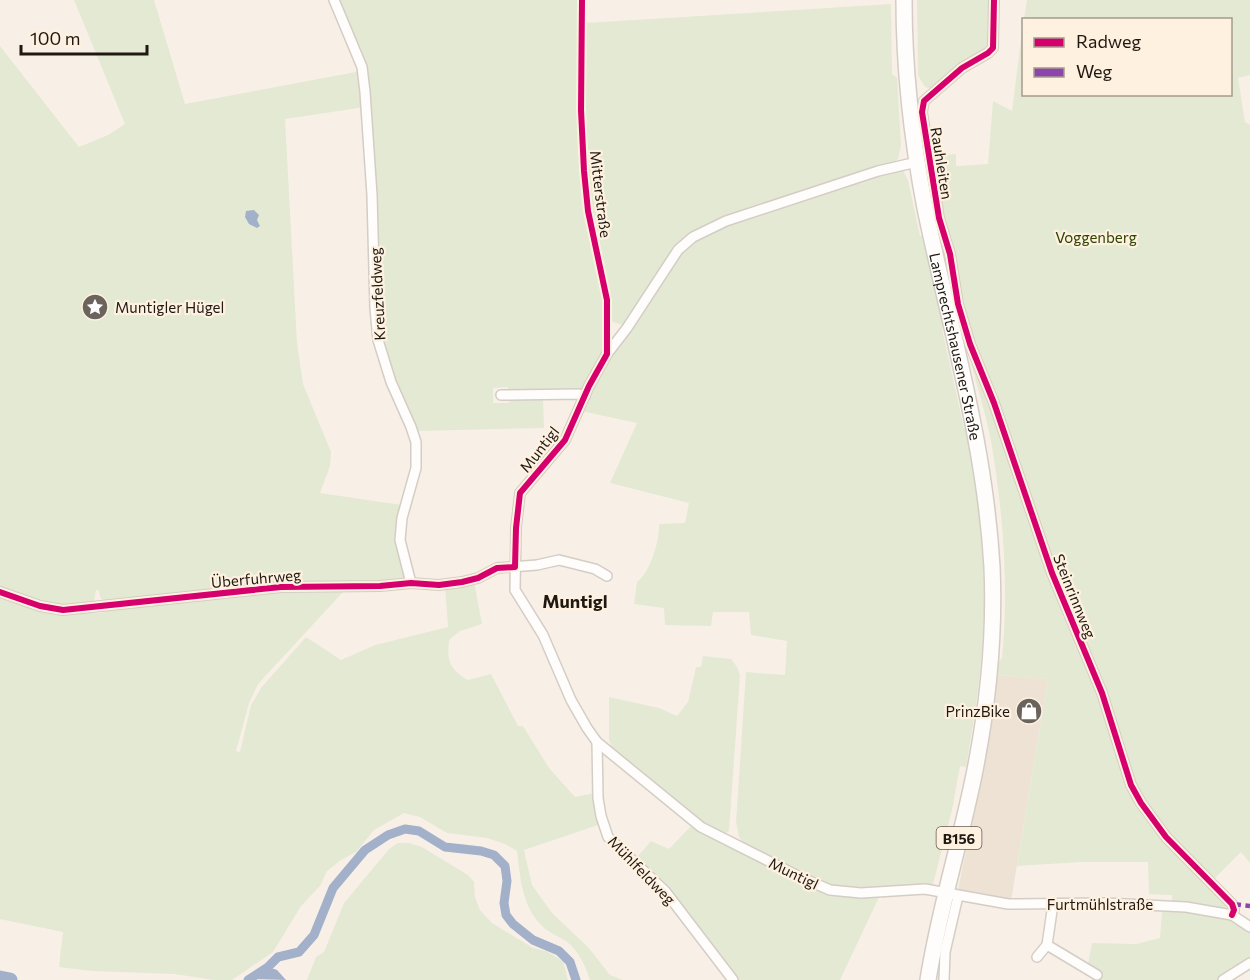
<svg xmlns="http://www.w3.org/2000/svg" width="1250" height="980" viewBox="0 0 1250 980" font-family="Commissioner,sans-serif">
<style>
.commercial{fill:#eee2d5}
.green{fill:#e4e9d3}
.water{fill:#a3b0c9}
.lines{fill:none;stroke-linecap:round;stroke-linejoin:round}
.canal{stroke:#a3b0c9;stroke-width:9}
.river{stroke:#a3b0c9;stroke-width:15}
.street-casing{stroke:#d4cdc5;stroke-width:12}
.primary-casing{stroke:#d4cdc5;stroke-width:18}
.street{stroke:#fefdfb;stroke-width:9}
.primary{stroke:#fefdfb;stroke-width:15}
.quiet{stroke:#8e44ad;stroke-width:4.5;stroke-dasharray:9 4.5;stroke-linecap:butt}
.cycleway-casing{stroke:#fff1e0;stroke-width:10}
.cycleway{stroke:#d6006c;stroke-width:6}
.labels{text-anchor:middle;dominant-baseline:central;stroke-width:4.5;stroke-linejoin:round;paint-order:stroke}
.shield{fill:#fff1e0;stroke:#625a50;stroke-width:1.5}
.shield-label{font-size:14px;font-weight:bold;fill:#1f1912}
.street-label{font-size:15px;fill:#1f1912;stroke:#fff1e0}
.park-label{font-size:15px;fill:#2d4400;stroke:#fff1e0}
.poi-label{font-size:15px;fill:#1f1912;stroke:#fff1e0;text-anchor:start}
.quarter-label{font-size:18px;font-weight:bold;fill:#1f1912;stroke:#fff1e0}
</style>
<rect width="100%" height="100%" fill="#f8f0e7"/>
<polygon class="commercial" points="996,675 1048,679 1011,901 973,895 958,889 984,765"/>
<g class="green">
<path d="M74 0H154L185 104 361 71 365 107 285 119 297 343 303 384 331 452 330 466 320 493 402 505 406 580 105 603 100 597 99 590H96L94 602C71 618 24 597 0 588V46L79 147 108 135 125 124Z"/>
<polygon points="338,0 581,0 580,110 583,171 587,211 606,300 607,333 606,347 597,362 596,368 587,386 579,390 510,391 507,387 493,388 493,403 508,403 513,398 543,398 544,428 416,431 394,382 381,339 368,92"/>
<polygon points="917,0 991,0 988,49 962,62 932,89 925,87 918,75"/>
<path d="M1027 0H1250V75L1238 78 1245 122 1250 125V863L1241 852 1208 885 1227 904 1221 916 1235 922 1250 933V959L1217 980H1099L1102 973 1088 964 1092 943 1136 944 1160 938 1162 912 1172 911V895L1149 894 1148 862H1081L1017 866 1048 679 996 675V666L1002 658C1009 586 1003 511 991 441 985 409 974 379 968 348 955 284 943 220 931 156L956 154V166L988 164 993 101 1012 111 1023 24 1024 94H1230V20L1024 19Z"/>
<path d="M891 4 892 74 897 78 901 145 898 159 889 166 693 235 626 326 610 321C610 283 595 246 590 208 582 147 584 85 585 23Z"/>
<path d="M902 168 908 180 920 236H923L945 328 942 329 964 428H967C977 489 985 550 984 612 983 664 975 716 966 767L960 766 952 810 933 884 858 889 840 887 812 879 745 846 739 837 736 822 746 672 785 675 787 641 751 635 749 612H713L711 626 665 625 664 608 634 604 637 582C650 573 660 540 659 524L685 523 689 503 610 483 637 423 581 411 604 363 668 269 690 242 712 228Z"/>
<path d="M474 581 482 624 460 631 449 640C447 661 449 669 468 680L491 674 518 726H523L549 768 575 797 595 793 601 824 524 850 532 885 552 913 588 947 610 975 623 980H590C585 965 579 951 566 941 558 936 548 932 542 926 522 907 520 876 517 851L505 844 487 838 447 833 420 817 404 813 374 830 356 852 341 860 327 871 320 886 301 906 273 952 232 980H213L175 974 92 971 59 967 63 932 0 919V594L93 613H102L107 609 268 590 336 587 343 592 258 684 249 703 236 751 240 752 251 705 261 688 306 637 341 660 375 645 448 627 445 586Z"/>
<polygon points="703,656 731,659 737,667 740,675 729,831 724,834 701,823 613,750 609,740 609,697 659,708 677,716 688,702 696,667 701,667"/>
<polygon points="693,826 809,884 880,895 840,980 737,980 638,856 651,841 669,849 689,828"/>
<polygon points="398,843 409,843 422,847 468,875 474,882 475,897 480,910 492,923 533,948 546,951 563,961 568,980 307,980 316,957 324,952 344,903 389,849"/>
</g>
<g class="water">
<polygon points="254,210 259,215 257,220 260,226 257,228 249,224 245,217 246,211"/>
<polygon points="268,967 277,970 286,980 250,979"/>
</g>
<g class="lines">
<polyline class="canal" points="248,980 268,967 278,957 299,952 314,935 333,888 365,850 388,835 405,829 419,831 445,847 481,851 494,855 505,866 507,881 504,903 506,915 513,924 533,940 559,951 570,962 576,980"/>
<polyline class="river" points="0,978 10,980"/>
<defs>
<g id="street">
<polyline points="334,0 362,67 365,92 372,195 375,308 378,340 391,382 411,427 416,442 416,468 402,518 400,540 411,583"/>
<polyline points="994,0 993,48 988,53 962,68 924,101 922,112 939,218 950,254 958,304 970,344 994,403 1052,573 1102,693 1131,785 1141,803 1166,837 1232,904 1234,910 1232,915"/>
<polyline points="917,162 878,171 726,221 693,237 678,250 627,328 607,354 589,386 565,440 520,493 516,528 515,590 543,635 571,700 587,728 597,742 701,827 800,877 830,890 861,893 925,889 1008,904 1105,903 1186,907 1232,915 1250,927"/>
<polyline points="501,395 579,394 585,396"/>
<polyline points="0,592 40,606 63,610 281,587 380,586 411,583 439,585 462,582 478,578 497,568 537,565 559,560 595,569 607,576"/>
<polyline points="597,742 598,798 601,816 608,837 665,891 733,980"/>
<polyline points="1053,904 1047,945 1097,975"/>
<polyline points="1037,957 1047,945"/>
<polyline points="944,980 945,952 958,896"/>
<polyline points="1223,980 1250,963"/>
</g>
<g id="primary">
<path id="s1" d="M904 0C904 70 912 140 925 208 950 329 985 442 992 567 995 634 988 704 975 770 961 841 939 909 928 980"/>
</g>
</defs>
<use href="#street" class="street-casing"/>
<use href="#primary" class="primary-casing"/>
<use href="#street" class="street"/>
<use href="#primary" class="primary"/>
<polyline class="quiet" points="1232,904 1250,906"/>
<defs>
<g id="cycleway">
<polyline points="994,0 993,48 988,53 962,68 924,101 922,112 939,218 950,254 958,304 970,344 994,403 1052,573 1102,693 1131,785 1141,803 1166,837 1232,904 1234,910 1232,915"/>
<polyline points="0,592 40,606 63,610 281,587 380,586 411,583 439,585 462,582 478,578 497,568 515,567 516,528 520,493 565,440 589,386 607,354 607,300 588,211 584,171 581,110 582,0"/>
</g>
</defs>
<use href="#cycleway" class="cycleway-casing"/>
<use href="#cycleway" class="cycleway"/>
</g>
<defs>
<symbol id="sight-disc" viewBox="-11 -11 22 22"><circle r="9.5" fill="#6b645d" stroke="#fff1e0"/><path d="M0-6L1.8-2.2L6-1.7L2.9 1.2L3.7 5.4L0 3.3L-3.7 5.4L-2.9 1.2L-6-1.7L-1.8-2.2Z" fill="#fff"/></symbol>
<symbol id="shop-disc" viewBox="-11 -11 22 22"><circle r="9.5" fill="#6b645d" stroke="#fff1e0"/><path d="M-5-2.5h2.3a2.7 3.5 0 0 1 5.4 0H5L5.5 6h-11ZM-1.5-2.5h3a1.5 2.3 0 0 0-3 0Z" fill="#fff"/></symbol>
</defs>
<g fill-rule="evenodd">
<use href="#sight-disc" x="80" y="292" width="30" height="30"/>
<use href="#shop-disc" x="1014" y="696" width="30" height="30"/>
</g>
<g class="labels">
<rect class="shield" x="936.5" y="827" width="45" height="22" rx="4.5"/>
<g class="shield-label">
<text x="959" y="838">B156</text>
</g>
<g class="street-label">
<text transform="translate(942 163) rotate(81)">Rauhleiten</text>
<text transform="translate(601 194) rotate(83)">Mitterstraße</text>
<text transform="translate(377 294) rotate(-93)">Kreuzfeldweg</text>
<text stroke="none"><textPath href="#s1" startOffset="351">Lamprechtshausener Straße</textPath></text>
<text transform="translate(539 449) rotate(-52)">Muntigl</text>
<text transform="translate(256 578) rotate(-5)">Überfuhrweg</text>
<text transform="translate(1075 596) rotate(68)">Steinrinnweg</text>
<text transform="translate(642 870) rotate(46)">Mühlfeldweg</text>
<text transform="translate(794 873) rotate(26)">Muntigl</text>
<text x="1100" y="904">Furtmühlstraße</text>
</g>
<g class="park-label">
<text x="1096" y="237">Voggenberg</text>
</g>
<g class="poi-label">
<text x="115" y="307">Muntigler Hügel</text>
<text x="1010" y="711" text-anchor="end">PrinzBike</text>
</g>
<g class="quarter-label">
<text x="575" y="601">Muntigl</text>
</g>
</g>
<rect x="1022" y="18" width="210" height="78" fill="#fff1e0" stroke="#a59b8e" stroke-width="1.5"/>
<rect x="1034" y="38" width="30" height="9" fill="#d6006c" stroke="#a59b8e" stroke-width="1.5"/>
<text x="1076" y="48" font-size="18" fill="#1f1912">Radweg</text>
<rect x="1034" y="68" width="30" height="9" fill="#8e44ad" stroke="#a59b8e" stroke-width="1.5"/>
<text x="1076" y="78" font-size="18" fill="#1f1912">Weg</text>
<path d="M21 45v9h126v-9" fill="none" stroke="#1f1912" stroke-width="3"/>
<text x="30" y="45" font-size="18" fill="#1f1912" stroke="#fff1e0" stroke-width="4.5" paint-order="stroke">100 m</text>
</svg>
